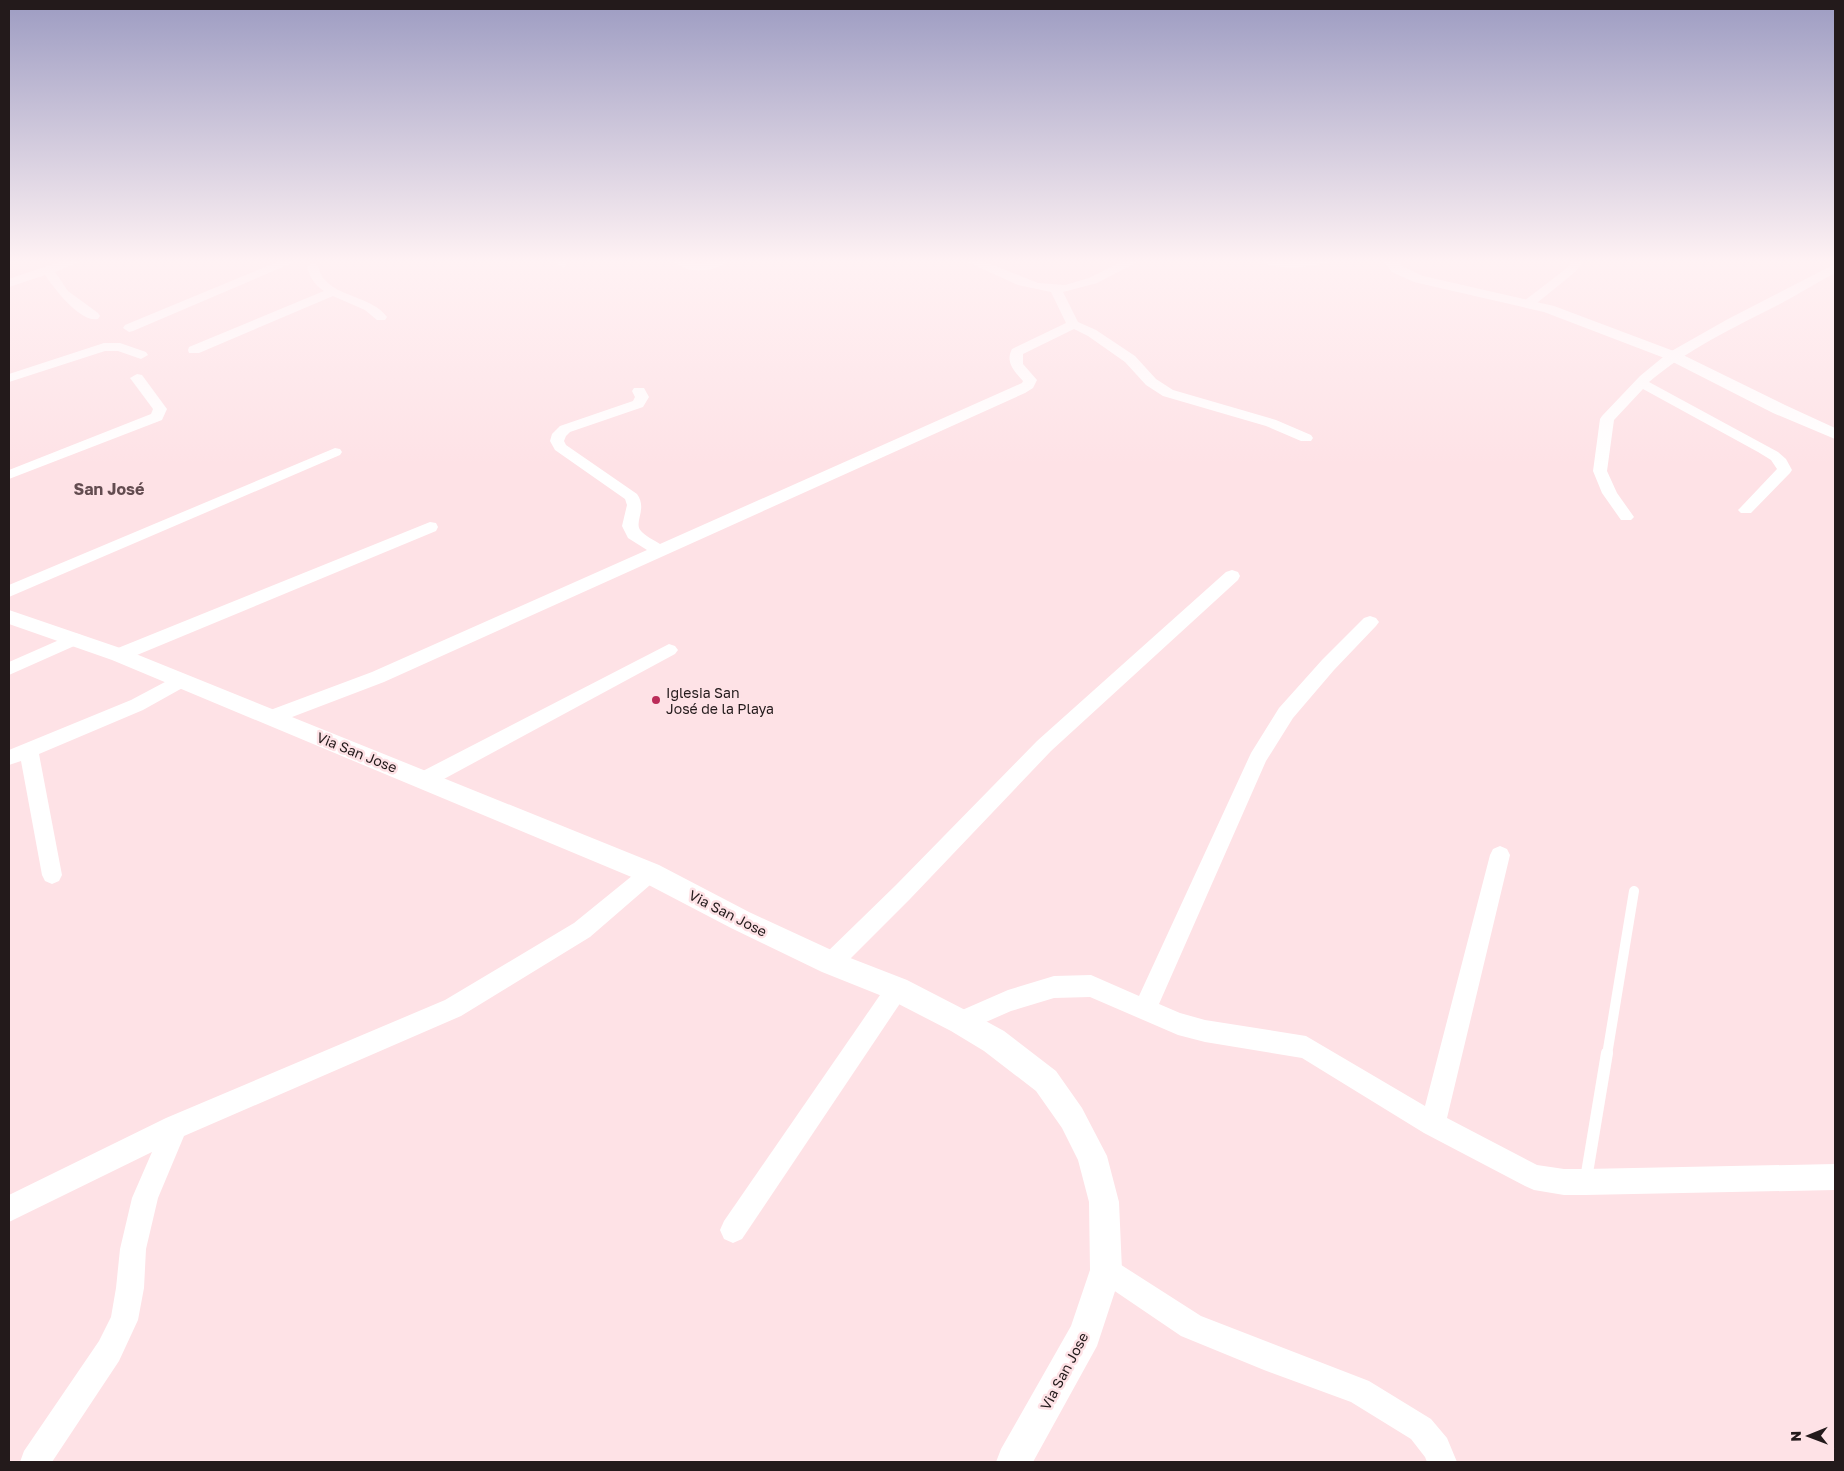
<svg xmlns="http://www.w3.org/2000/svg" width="1844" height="1471" viewBox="0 0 1844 1471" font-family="'Golos Text',sans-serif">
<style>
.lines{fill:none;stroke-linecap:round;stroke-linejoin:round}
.service-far2{stroke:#fff;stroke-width:6}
.service-far1{stroke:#fff;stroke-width:10}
.service{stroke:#fff;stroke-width:12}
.minor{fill:#fff;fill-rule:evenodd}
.tertiary{fill:#fff;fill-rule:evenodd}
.poi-dot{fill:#bb2c59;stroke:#fee2e6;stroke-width:2}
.labels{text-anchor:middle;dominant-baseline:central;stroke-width:5;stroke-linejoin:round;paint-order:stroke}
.poi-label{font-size:14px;fill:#231a1b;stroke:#fee2e6;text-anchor:start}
.street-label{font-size:14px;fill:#231a1b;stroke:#fee2e6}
.quarter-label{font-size:16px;font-weight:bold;fill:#634c50;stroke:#fee2e6}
</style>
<rect width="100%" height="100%" fill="#fee2e6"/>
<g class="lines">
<polyline class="service-far2" points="557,260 563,264"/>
<polyline class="service-far1" points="1607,1055 1634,891"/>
<polyline class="service" points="1586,1179 1607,1053"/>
<g class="minor">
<path d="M65 260H84L55 272 68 291 98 313 100 316 98 319C80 323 54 288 45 275L9 287V279Z"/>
<polygon points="282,260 299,260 133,331 129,332 123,328 125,325"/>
<path d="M672 260H686L700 264 713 260H730C715 273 686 275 672 260Z"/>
<path d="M963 260H980L1038 283 1065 285 1089 278 1125 260H1141L1097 283 1063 292 1078 322 1096 330 1135 356 1156 379 1173 390 1276 420 1311 435 1313 438 1311 441H1301L1266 426 1163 396 1146 385 1125 362 1088 336 1074 329 1023 354V364L1037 380 1033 388 1025 393 384 682 279 722 272 724 265 722 263 717 265 712 372 672 647 550 628 538 622 526 627 505 625 499 555 450 550 441 552 434 560 426 633 401 635 397 632 391 634 388H644L649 397 643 407 570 432 566 436 564 441 566 445 637 494C648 509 633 523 641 531 645 536 654 540 660 544L1022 383 1023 381C1014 371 1005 362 1012 349L1066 323 1051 292 1018 285Z"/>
<path d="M1260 260H1331L1329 262C1312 267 1274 272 1260 260Z"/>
<polygon points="1573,260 1585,260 1575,272 1532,307 1524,307 1522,304 1524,301 1567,268"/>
<path d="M313 263 317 265C320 269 320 275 324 279 340 298 371 296 387 317L385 320H377L365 310 333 296 199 353H189L188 350 189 347 324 291C315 285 310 278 307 267Z"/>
<path d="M1835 264V273C1816 283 1797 295 1778 305 1733 328 1688 349 1649 382L1778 452 1786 459 1792 470 1790 473 1751 513H1741L1738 510 1741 507 1777 469 1771 460 1758 452 1643 389 1614 420 1607 471 1617 493 1634 517 1631 520H1621L1602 493 1593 471 1600 419 1602 416 1640 376 1668 353 1728 319Z"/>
<polygon points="104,343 120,343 146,352 148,355 141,359 118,351 105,351 9,382 9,374"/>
<polygon points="137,374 142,375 167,409 162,420 9,479 9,470 151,414 153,409 130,378"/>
<polygon points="335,448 340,449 342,452 340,455 9,597 9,585"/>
<polygon points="430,522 436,523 438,527 436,531 125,660 119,661 113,660 110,655 113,650"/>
<polygon points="1232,570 1238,572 1240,576 1238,580 1051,751 910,899 839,970 831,973 823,970 820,963 823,956 896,885 1037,741 1226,572"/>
<polygon points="1370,616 1376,618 1379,622 1376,626 1334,670 1293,718 1266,761 1159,1004 1180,1013 1205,1020 1306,1036 1425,1106 1490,855 1493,849 1500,846 1507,849 1510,855 1447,1118 1537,1165 1564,1169 1585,1169 1835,1164 1835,1190 1585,1195 1564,1195 1534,1190 1525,1186 1424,1133 1302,1058 1205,1042 1178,1035 1090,997 1054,998 1011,1011 961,1033 953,1030 949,1022 953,1014 1008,990 1054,976 1091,975 1139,996 1251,753 1279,708 1322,660 1364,618"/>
<polygon points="75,633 81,635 84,639 81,643 9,675 9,662"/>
<polygon points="669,644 675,646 678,650 675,654 431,786 424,788 417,786 414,780 417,774"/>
<polygon points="180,674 186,676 189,681 186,686 143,710 39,754 62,875 59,881 52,884 45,881 42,875 21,761 9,765 9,750 131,700"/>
<polygon points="650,864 657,867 660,873 657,879 590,937 461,1016 184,1136 158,1198 146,1249 144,1288 138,1320 119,1361 52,1462 20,1462 24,1451 99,1341 111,1317 116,1288 120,1249 132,1198 152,1152 9,1222 9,1195 166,1118 445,1000 574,923 643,867"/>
<polygon points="897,978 905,982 908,989 905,996 742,1239 733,1243 724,1239 720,1230 724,1221 889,982"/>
<polygon points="1106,1257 1115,1261 1201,1316 1369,1381 1431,1419 1447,1438 1457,1462 1427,1462 1425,1457 1411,1439 1351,1402 1264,1370 1181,1336 1097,1279 1093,1270 1097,1261"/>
</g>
<g class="tertiary">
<polygon points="1382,260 1397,260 1402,266 1423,276 1554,306 1679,353 1785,405 1835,428 1835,439 1773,413 1667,359 1544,312 1414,282 1392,272"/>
<polygon points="9,610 126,650 659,865 749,912 840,954 907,980 971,1013 1004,1031 1056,1071 1082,1108 1107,1156 1119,1202 1122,1270 1097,1346 1033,1462 996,1462 1001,1449 1071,1326 1090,1270 1089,1202 1078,1160 1062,1128 1036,1091 984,1051 951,1031 887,998 822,972 731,928 641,881 112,660 9,624"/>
</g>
</g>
<linearGradient id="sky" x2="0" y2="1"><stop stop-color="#9d9cc2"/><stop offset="0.56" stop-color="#fff2f4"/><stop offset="1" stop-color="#fff2f4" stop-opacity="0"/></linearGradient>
<rect width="1844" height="466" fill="url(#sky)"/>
<circle class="poi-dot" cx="656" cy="700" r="5"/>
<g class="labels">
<g class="poi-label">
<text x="666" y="692">Iglesia San<tspan x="666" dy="16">José de la Playa</tspan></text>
</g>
<g class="street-label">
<text transform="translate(357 752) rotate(22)">Via San Jose</text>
<text transform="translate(728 913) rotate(27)">Via San Jose</text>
<text transform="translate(1064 1371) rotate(-62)">Via San Jose</text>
</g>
<g class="quarter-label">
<text x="109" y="489">San José</text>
</g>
</g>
<rect width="1844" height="1471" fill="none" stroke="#231a1b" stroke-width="20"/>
<g transform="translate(1809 1436) rotate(269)" stroke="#fee2e6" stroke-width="4" paint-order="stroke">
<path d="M0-4L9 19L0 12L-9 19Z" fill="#231a1b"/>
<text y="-8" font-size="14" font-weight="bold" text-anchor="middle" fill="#231a1b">N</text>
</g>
</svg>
